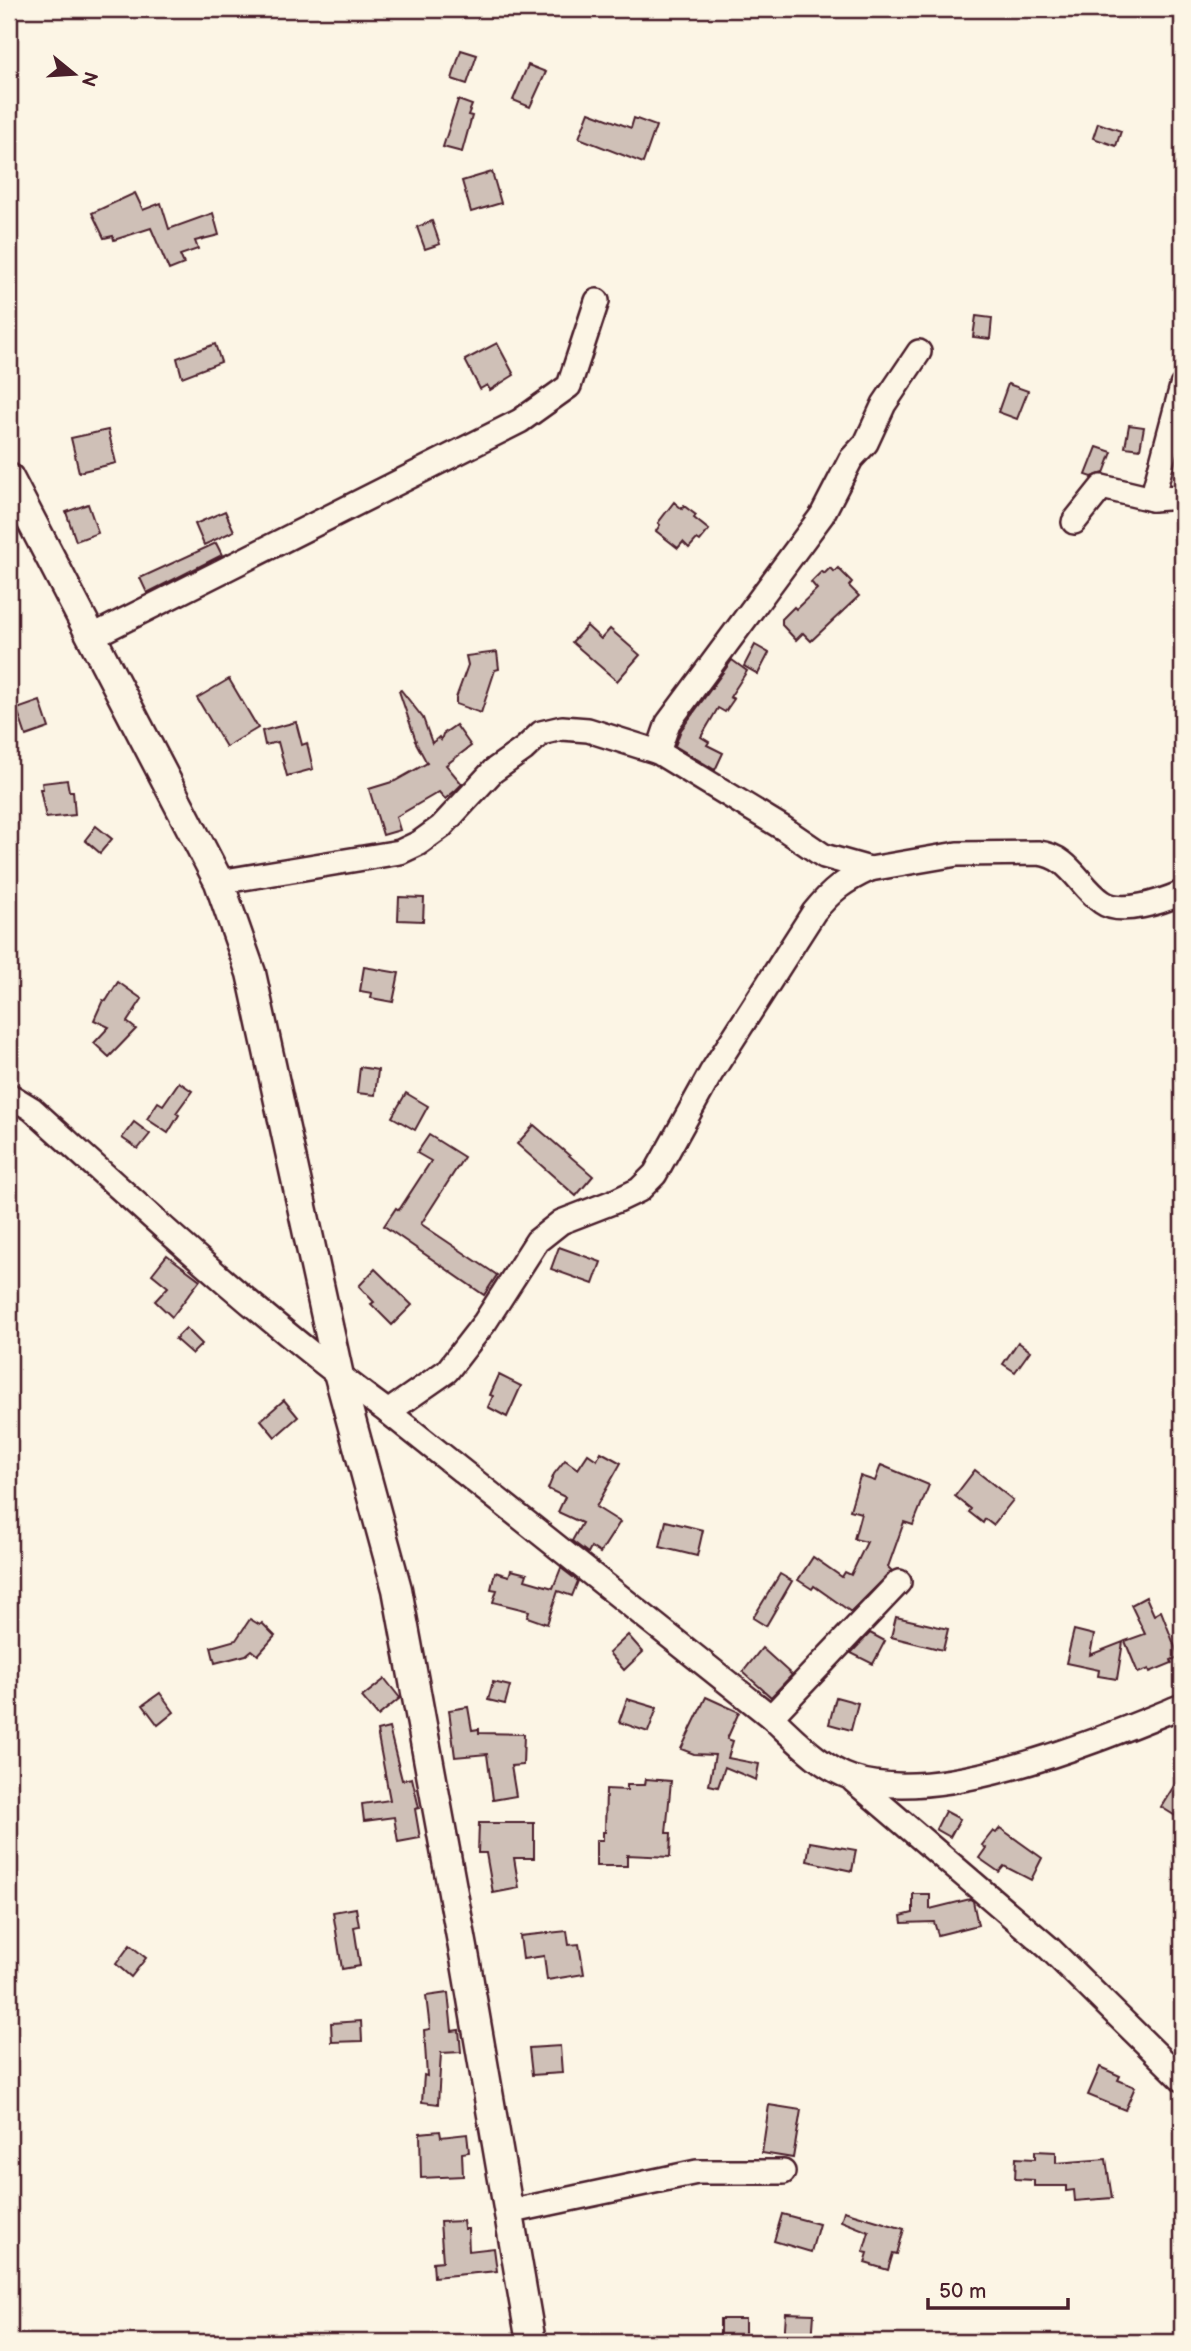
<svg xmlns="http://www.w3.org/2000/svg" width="1191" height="2351" viewBox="0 0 1191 2351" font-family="'Balsamiq Sans',sans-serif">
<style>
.building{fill:#cfc0b7;stroke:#4a1f2b;stroke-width:2}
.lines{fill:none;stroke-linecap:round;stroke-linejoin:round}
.minor-casing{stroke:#4a1f2b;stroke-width:28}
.tertiary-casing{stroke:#4a1f2b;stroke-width:33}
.minor{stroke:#fcf5e5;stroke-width:23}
.tertiary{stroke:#fcf5e5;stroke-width:28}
</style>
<rect width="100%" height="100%" fill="#fcf5e5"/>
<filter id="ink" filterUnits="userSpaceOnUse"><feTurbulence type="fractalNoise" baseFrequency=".0143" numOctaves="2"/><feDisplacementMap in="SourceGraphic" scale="14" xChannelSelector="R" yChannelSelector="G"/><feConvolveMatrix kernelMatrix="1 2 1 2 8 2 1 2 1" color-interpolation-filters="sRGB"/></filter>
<g filter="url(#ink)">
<g class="building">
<polygon points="461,50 477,55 467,84 452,79"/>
<polygon points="528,65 546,72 530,107 513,100"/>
<polygon points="458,100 472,105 468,115 472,116 462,152 443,147"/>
<polygon points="589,112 631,128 634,118 656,126 643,163 579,138"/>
<polygon points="1098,123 1121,131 1116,146 1093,138"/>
<polygon points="492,172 501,203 471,212 462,181"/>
<polygon points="135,193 143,210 161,203 169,229 213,213 219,235 195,241 198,249 180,255 184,264 169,270 151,228 114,240 113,236 104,238 92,213"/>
<polygon points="432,221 440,244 425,249 417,227"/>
<polygon points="976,316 992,318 990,339 973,337"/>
<polygon points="497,343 514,375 490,390 487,385 480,389 465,360"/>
<polygon points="215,344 221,362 182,377 177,358"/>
<polygon points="1008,384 1028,391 1017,419 998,412"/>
<polygon points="1129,425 1144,427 1140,449 1125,447"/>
<polygon points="108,430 116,463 79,472 71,438"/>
<polygon points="1097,447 1112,452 1104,473 1092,477 1086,475"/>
<polygon points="674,502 682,509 684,506 696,515 694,518 709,530 700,541 697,539 689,548 683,542 678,548 656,531 660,525 658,523"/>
<polygon points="88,504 98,533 76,541 66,512"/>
<polygon points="225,511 234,531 204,545 195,524"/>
<polygon points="216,543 222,555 147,593 140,578"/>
<polygon points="830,568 834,572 838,568 852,582 849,586 859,596 811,641 803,633 796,640 782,625 782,619 794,607 796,609 817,589 811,582 822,571 824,574"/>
<polygon points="587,626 601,639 610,629 640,655 617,681 572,642"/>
<polygon points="755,645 769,653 758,674 744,666"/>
<polygon points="497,652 499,669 495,670 481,713 456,704 456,698 468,665 466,656"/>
<polygon points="732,660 747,671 730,697 734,699 725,712 718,708 701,737 709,742 707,745 723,753 715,770 675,746 681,730"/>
<polygon points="229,679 258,728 226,747 197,698"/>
<polygon points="401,690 423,718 432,743 439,737 441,740 443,734 456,725 471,746 446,765 462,784 456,790 445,799 439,792 396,817 400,830 383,835 369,789 395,781 427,763 415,741 416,741 399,691"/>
<polygon points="40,701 49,728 26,736 17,709"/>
<polygon points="296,722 302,745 307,743 313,769 287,776 278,742 265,745 262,731"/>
<polygon points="67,780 69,791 73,791 75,815 46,818 40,789 43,789 42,783"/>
<polygon points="96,826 112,839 100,853 85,840"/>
<polygon points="399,897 424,898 423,921 398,920"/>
<polygon points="364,967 399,973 393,1002 371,998 372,993 360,991"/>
<polygon points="118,982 142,999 127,1022 136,1029 109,1057 94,1043 109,1027 94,1020 103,1000 106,1001"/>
<polygon points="360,1067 378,1070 375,1095 357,1093"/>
<polygon points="179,1082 192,1091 176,1113 179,1115 168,1133 147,1119 158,1102 163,1105"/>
<polygon points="406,1093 428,1106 415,1130 392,1117"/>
<polygon points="134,1122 150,1134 138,1149 122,1138"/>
<polygon points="534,1125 593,1176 576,1196 517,1144"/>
<polygon points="429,1135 464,1157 421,1224 497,1275 484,1295 384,1226 396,1208 399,1210 431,1161 417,1153"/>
<polygon points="559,1247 601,1262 593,1284 551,1269"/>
<polygon points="167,1255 200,1280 172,1317 155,1301 168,1287 152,1274"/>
<polygon points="375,1269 412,1305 392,1325 371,1304 374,1302 359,1286"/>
<polygon points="186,1328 202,1344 192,1354 175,1339"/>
<polygon points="1018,1342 1030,1351 1015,1372 1003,1364"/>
<polygon points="499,1375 521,1386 507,1417 488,1407 493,1396 490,1395"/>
<polygon points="284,1400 298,1417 275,1437 261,1420"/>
<polygon points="601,1452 621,1463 596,1507 620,1522 600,1553 591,1547 588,1553 572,1541 582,1523 558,1512 565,1497 548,1489 554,1474 565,1460 578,1469 588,1454 597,1460"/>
<polygon points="881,1465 929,1485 913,1525 904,1522 888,1567 892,1571 851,1612 814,1586 812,1589 798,1580 813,1557 842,1577 845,1572 851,1575 867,1542 854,1539 861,1513 850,1510 860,1476 875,1481"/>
<polygon points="975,1470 1013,1500 993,1525 985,1519 983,1523 969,1512 971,1509 955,1496"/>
<polygon points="666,1521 703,1530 697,1556 660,1547"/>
<polygon points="561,1568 578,1581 572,1596 558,1591 547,1624 527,1617 529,1611 493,1602 497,1590 491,1589 495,1572 509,1576 511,1570 527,1574 525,1580 553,1588"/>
<polygon points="780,1574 792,1581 766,1626 753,1618"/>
<polygon points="1146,1597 1154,1615 1161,1611 1179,1657 1171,1660 1172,1663 1150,1672 1149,1669 1138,1673 1125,1641 1145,1634 1131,1605"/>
<polygon points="896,1617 948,1629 943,1650 891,1637"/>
<polygon points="250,1619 260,1625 262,1623 275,1636 258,1655 252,1650 246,1655 215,1663 211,1647 236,1640"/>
<polygon points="1074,1630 1094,1635 1090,1655 1123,1642 1117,1679 1098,1676 1099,1670 1066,1663"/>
<polygon points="870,1633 885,1641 873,1664 851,1653"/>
<polygon points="628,1635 643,1652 624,1670 609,1653"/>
<polygon points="762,1648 792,1675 771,1697 743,1672"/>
<polygon points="385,1679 400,1698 378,1716 362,1697"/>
<polygon points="493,1682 510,1686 505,1704 488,1700"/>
<polygon points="160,1693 174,1712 158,1725 143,1705"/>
<polygon points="706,1697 739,1712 727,1739 733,1741 728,1758 759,1764 756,1780 725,1767 718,1787 709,1785 715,1755 694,1754 681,1749"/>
<polygon points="836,1697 858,1703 851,1730 829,1724"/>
<polygon points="627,1699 657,1708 648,1732 619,1722"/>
<polygon points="468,1707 472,1730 479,1729 479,1733 524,1734 523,1765 511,1766 516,1796 493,1800 487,1754 455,1757 449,1710"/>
<polygon points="389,1728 402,1780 412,1778 419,1808 415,1809 420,1838 398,1842 394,1817 364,1821 362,1804 390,1800 377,1731"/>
<polygon points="1182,1773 1182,1820 1161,1807"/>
<polygon points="646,1779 671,1781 666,1833 671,1833 670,1857 627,1855 627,1866 596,1866 596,1840 603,1840 603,1832 605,1832 606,1789 627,1790 627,1785 645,1785"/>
<polygon points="945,1811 960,1819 950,1837 936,1829"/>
<polygon points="479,1823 534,1823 534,1858 514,1858 519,1888 493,1893 486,1853 478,1853"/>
<polygon points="1000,1828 1042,1858 1031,1880 1004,1866 999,1872 979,1858 986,1848 982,1845 993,1831 996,1833"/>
<polygon points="810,1842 856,1850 852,1871 807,1861"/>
<polygon points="913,1894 930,1894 930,1909 970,1899 973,1901 978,1925 938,1935 934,1922 902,1923 901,1916 913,1913"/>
<polygon points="356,1908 359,1926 354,1927 360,1966 342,1969 333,1912"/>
<polygon points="567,1931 569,1945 579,1944 584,1974 547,1980 544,1956 523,1959 520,1936"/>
<polygon points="130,1945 146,1958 131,1977 116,1964"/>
<polygon points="448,1993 452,2031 459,2030 461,2052 441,2053 438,2104 422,2102 424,2075 427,2076 424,2030 430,2029 426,1996"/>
<polygon points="361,2021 362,2041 332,2042 331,2023"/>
<polygon points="560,2046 562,2073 532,2075 529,2048"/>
<polygon points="1100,2067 1120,2076 1118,2080 1135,2087 1125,2110 1088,2095"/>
<polygon points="769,2105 801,2110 793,2158 762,2153"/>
<polygon points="440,2131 441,2137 467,2134 469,2152 462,2153 463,2176 421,2178 420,2133"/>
<polygon points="1035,2151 1056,2152 1056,2163 1106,2159 1112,2198 1075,2201 1074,2190 1066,2191 1066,2186 1034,2186 1034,2180 1015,2179 1016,2158 1035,2159"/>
<polygon points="844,2211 904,2229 897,2254 893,2253 888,2270 865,2263 868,2253 863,2252 869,2232 841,2221"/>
<polygon points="782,2214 819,2224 811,2252 774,2241"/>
<polygon points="463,2221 464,2229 468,2229 469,2251 494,2248 497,2271 434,2277 433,2262 443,2261 440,2222"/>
<polygon points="786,2313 814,2314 812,2342 784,2342"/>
<rect x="720" y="2319" width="25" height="23"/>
</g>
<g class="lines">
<defs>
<g id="minor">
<polyline points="1152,499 1182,386"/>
<polyline points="1074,522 1102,487 1152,499 1182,497"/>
<polyline points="91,637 520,421 569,386 597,301"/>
<polyline points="658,752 668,723 822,515 851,459 866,443 884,404 919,352"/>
<path d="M219 882 400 852 419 843 441 827 493 771 524 749 541 733 562 728 588 730 658 752 783 828 824 856 870 869 957 854 1038 853C1070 856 1078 885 1102 902 1121 916 1163 901 1182 893"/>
<path d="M9 1095 32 1109C147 1213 262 1320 388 1412L771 1717C795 1739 820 1767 852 1778 941 1807 1098 1740 1182 1706"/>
<path d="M388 1412 447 1371 485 1322 537 1241 561 1222 618 1200 639 1190 655 1174 711 1073 814 912C832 890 844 881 870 869"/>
<polyline points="771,1717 899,1582"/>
<polyline points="854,1781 1049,1948 1182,2079"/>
<polyline points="508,2212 697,2172 783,2172"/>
</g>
<polyline id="tertiary" points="9,478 219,882 251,973 339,1376 397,1589 466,1964 531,2342"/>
</defs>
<use href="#minor" class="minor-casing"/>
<use href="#tertiary" class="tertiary-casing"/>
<use href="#minor" class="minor"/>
<use href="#tertiary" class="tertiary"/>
</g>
</g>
<rect width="1191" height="2351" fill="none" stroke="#fcf5e5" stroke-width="35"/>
<rect x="18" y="18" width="1156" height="2316" fill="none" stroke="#4a1f2b" stroke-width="2.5" filter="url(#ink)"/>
<g transform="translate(74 74) rotate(108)" stroke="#fcf5e5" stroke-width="5" paint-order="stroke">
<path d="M0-5L12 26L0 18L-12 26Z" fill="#4a1f2b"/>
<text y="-10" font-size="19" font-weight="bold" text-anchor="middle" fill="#4a1f2b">N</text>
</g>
<path d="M928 2298v10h140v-10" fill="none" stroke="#4a1f2b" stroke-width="3.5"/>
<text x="939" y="2298" font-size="21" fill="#4a1f2b" stroke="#fcf5e5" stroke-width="5" paint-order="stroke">50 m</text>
</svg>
